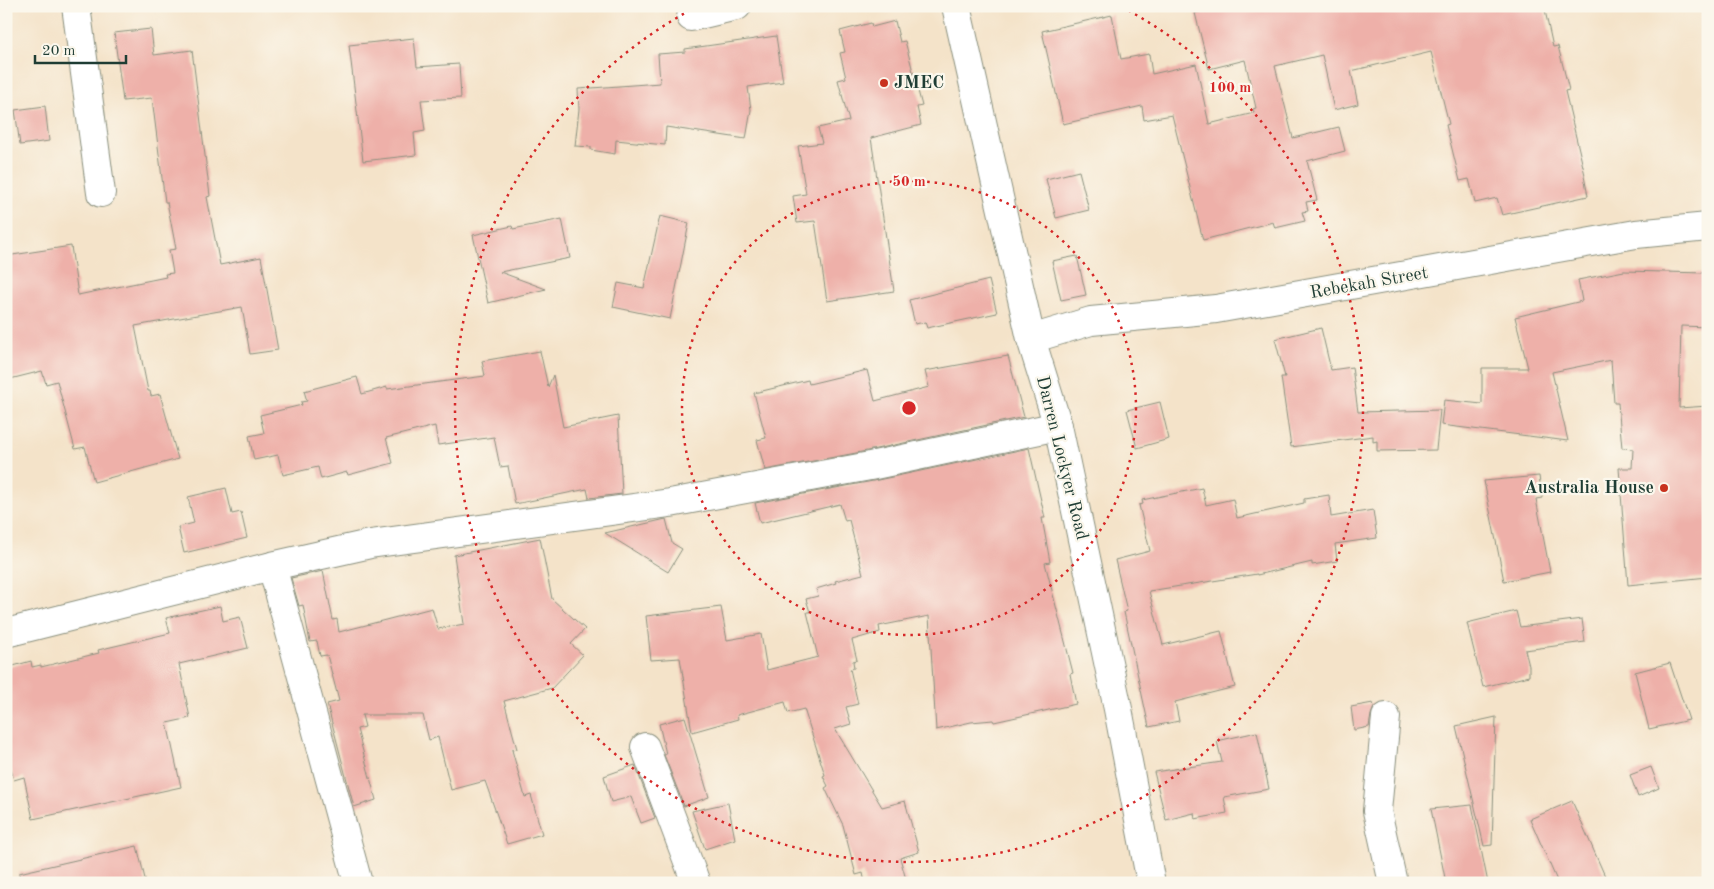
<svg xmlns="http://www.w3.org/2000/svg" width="1714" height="889" viewBox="0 0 1714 889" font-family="'Old Standard TT',serif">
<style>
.building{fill:#eeb0a9}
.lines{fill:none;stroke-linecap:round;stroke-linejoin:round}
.minor-casing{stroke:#8a907e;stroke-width:30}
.minor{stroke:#fff;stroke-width:28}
.ring{fill:none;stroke:#d62828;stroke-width:2.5;stroke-dasharray:2.5 5}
.poi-dot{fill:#c8321e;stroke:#fbf7ec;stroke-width:2}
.labels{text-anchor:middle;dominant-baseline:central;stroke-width:4.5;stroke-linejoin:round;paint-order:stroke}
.poi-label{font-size:18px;font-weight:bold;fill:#1f3d34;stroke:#fbf7ec;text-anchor:start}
.street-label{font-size:18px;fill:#1f3d34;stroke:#fbf7ec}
.centre{fill:#d62828;stroke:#fbf7ec;stroke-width:2.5}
.ring-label{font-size:15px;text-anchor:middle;font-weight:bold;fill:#d62828;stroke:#fbf7ec;stroke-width:4.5;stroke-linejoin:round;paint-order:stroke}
</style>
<rect width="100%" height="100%" fill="#fbf7ec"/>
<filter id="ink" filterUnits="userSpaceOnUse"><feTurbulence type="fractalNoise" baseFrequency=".02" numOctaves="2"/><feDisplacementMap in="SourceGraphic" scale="10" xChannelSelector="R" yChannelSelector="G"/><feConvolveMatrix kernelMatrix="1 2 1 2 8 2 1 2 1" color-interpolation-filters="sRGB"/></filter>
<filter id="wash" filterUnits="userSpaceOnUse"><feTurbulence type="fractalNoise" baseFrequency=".0096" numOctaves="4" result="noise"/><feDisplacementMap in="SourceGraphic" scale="20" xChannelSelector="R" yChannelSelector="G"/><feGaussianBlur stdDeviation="1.12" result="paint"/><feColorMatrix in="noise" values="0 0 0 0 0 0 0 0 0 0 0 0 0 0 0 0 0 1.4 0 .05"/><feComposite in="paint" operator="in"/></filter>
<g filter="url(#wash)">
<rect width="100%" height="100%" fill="#f4e3c9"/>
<g id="blocks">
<g class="building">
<polygon points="1220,6 1544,6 1553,47 1558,46 1569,90 1565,91 1585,175 1584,176 1588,196 1502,215 1497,198 1475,203 1469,179 1460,181 1446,125 1449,124 1431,52 1351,71 1358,104 1334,110 1322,55 1275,66 1293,138 1339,127 1345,151 1307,161 1317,200 1306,202 1308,211 1302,212 1305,221 1275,228 1273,222 1203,240 1172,115 1144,120 1142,106 1063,124 1042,31 1112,15 1121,59 1149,54 1152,74 1196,64 1209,124 1254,113 1253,109 1256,108 1245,60 1209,69 1195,13"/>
<polygon points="895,21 900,42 905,41 922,106 917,107 921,125 871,138 894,291 827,301 815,221 797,223 793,196 806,194 798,146 822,143 818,128 849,121 838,80 846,78 840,53 845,52 840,31 871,23 872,27"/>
<polygon points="151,29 154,55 192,50 210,196 207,197 220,265 261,257 278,350 250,354 242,307 135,326 148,391 150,391 151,396 160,394 178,459 94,482 85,447 75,449 57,381 46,384 42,371 6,380 6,256 71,246 78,295 166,277 165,274 173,273 169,250 176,249 167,202 165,202 152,98 123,101 114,33"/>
<polygon points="776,36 783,82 748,87 751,110 746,139 666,127 665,145 616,140 615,154 591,150 591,147 575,146 579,109 578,89 660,83 658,54 685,52 685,49"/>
<polygon points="414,38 417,67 459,64 461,98 421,100 425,131 414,133 416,155 363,161 349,45"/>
<polygon points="45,106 49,141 20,145 15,110"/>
<polygon points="1079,171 1089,210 1056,218 1046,179"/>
<polygon points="660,216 689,223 670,319 613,307 618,283 644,288"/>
<polygon points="562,219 570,258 500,272 546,289 488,303 473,235 512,226 513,229"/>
<polygon points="1077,256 1086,295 1061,300 1052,261"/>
<polygon points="1624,271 1705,273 1708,285 1708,327 1681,326 1679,408 1708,406 1708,577 1628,585 1619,468 1632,468 1633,449 1622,448 1618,403 1614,403 1611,360 1552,372 1568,441 1441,425 1444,400 1482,404 1482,368 1528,368 1515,317 1582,301 1578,280"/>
<polygon points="989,280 997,313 927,328 925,322 915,324 909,300"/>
<polygon points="1321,328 1331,370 1352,367 1358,412 1440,410 1436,450 1377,451 1377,441 1373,442 1373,436 1291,447 1281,377 1285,377 1275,339"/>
<polygon points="540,351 548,387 553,375 563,427 618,416 622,494 589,498 587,489 515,504 508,466 500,467 494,437 438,445 435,426 386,438 393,463 348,475 347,472 321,479 318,467 283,475 278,455 254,460 249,436 264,433 260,415 302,405 301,402 307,401 304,391 357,377 362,394 387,387 387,389 485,376 482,361"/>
<polygon points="1008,356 1024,417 867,451 765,470 757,440 766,438 754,393 808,380 809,384 867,370 875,401 929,387 925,371"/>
<polygon points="1160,402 1169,439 1137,448 1127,410"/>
<polygon points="1029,448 1045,518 1042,518 1050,562 1045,563 1073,673 1070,674 1076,704 994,722 993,720 971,722 936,730 929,616 879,626 880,632 852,640 857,660 853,661 854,668 850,669 858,704 846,707 851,724 835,729 882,807 905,801 919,852 900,858 907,883 865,883 863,873 856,875 843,825 825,788 828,786 823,776 825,775 804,709 788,713 785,702 737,715 738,719 692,732 680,658 651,660 646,616 721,607 727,640 761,634 767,670 818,657 807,612 810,612 806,599 818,596 816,589 836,583 835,581 863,574 849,520 845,521 840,504 760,523 755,503 873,481"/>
<polygon points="1539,476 1542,498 1536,499 1550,572 1504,581 1484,481"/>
<polygon points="226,488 232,514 241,512 247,538 184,553 178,527 194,523 188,497"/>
<polygon points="1202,488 1206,505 1233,499 1237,518 1304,503 1304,499 1329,495 1331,517 1373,510 1377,538 1335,544 1337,561 1312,565 1312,562 1257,575 1257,574 1149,591 1163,645 1221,631 1235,687 1175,702 1179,721 1149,727 1124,612 1127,611 1115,560 1150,551 1139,505 1143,504 1142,500"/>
<polygon points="666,519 672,543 682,549 668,572 605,533"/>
<polygon points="540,538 552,599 585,629 571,644 583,655 552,688 504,701 517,749 512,750 525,797 531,795 542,834 507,844 485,781 451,790 438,737 429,740 423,715 362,715 365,727 357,729 376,800 354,807 327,704 339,701 327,655 320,656 317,641 310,642 303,605 299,606 291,578 323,571 333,620 337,619 339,632 432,608 438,629 464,624 454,555"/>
<polygon points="220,606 223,621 240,617 248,648 179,664 190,718 167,723 181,787 33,819 24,777 14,780 6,752 6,668 31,661 32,667 41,665 41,667 99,653 98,650 170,633 166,618"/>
<polygon points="1516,611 1520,627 1582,619 1585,642 1525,650 1529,666 1529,676 1483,687 1467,623"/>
<polygon points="1670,663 1689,720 1649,729 1635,672"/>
<polygon points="1373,703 1374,707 1371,715 1369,727 1354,730 1351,707"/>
<polygon points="685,717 709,797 684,806 664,755 666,754 659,724"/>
<polygon points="1496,717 1492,845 1484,846 1456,726"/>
<polygon points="1257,732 1269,789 1224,797 1227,813 1195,819 1194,813 1166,820 1154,772 1222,762 1217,741"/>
<polygon points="635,765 655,818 641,823 631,797 611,802 604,776"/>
<polygon points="1651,767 1659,788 1638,797 1630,775"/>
<polygon points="1572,801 1608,883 1558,883 1530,819"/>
<polygon points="728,803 735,839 705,849 692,811"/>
<polygon points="1472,805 1488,883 1446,883 1431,809"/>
<polygon points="137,846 146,883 20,883 19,873"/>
</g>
</g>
</g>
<g filter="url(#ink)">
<use href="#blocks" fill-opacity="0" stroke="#8a907e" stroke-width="1"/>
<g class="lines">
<defs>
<g id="minor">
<polyline points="76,6 101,193"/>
<polyline points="956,6 1031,339 1058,426 1118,709 1151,883"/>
<polyline points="691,17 737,6"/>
<polyline points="1031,339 1091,321 1216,309 1636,234 1708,227"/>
<polyline points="272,566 358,883"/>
<polyline points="6,633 272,566 370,544 670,503 870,466 1058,426"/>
<polyline points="1386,717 1377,811 1393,883"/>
<polyline points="645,747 696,883"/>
</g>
</defs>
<use href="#minor" class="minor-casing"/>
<use href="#minor" class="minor"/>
</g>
</g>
<g class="ring">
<circle cx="909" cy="408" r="227"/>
<path d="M1122 7A454 454 0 1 1 696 7"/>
</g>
<g class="poi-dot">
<circle cx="884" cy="83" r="5"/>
<circle cx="1664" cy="488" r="5"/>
</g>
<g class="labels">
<g class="poi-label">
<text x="894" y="83">JMEC</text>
<text x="1654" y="488" text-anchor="end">Australia House</text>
</g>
<g class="street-label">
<text transform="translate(1369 283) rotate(-10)">Rebekah Street</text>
<text transform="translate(1062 458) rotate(76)">Darren Lockyer Road</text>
</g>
</g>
<circle cx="909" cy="408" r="8" class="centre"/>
<g class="ring-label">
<text x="1230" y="92">100 m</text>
<text x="909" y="186">50 m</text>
</g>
<rect width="1714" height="889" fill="none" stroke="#fbf7ec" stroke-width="25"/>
<path d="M35 55v8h91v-8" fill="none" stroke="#1f3d34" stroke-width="2.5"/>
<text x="42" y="55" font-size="15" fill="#1f3d34" stroke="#fbf7ec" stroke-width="4" paint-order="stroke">20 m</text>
</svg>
